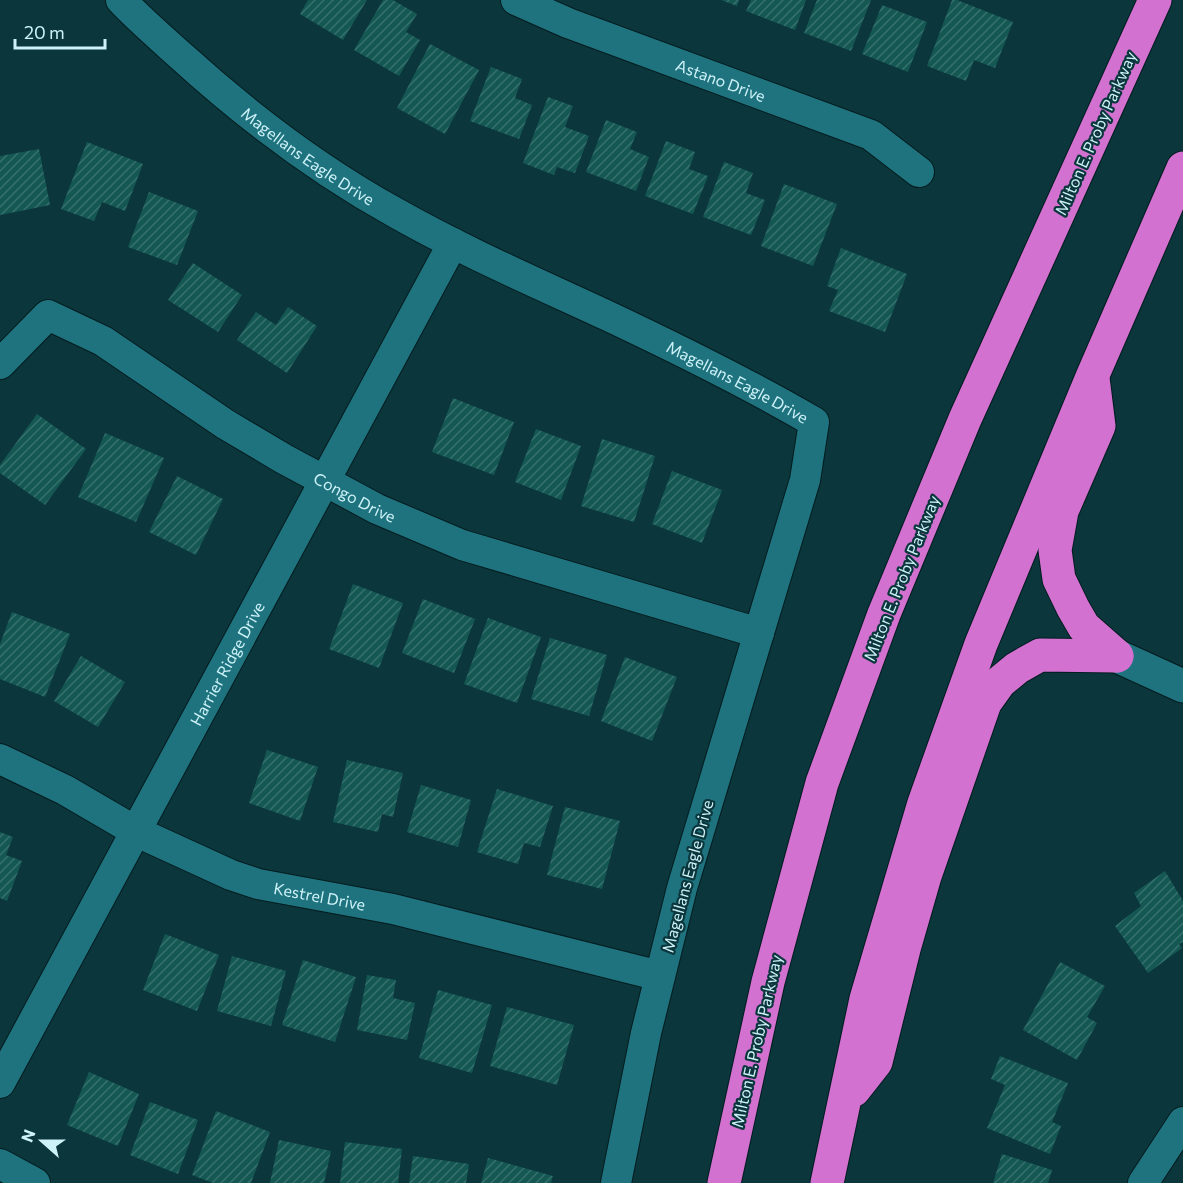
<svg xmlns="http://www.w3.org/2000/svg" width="1183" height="1183" viewBox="0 0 1183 1183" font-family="Commissioner,sans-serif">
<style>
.building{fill:url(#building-hatch)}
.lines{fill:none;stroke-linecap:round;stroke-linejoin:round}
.street-casing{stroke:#031c1f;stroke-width:32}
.secondary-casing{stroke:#031c1f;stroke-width:35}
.highway-casing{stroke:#031c1f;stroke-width:35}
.street{stroke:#1f737e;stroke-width:30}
.secondary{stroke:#1f737e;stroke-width:33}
.highway{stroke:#d371d0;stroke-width:33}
.labels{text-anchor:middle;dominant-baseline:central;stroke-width:4.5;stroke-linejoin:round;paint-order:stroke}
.street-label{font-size:16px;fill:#cdf2f8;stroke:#0a363c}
</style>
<defs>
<pattern id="building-hatch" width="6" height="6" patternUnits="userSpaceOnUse" patternTransform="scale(1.5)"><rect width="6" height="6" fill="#155853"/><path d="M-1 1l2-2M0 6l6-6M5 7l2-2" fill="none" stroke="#36706c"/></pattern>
</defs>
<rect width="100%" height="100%" fill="#0a363c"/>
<g class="building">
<polygon points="308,0 367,0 343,40 300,14"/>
<polygon points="383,0 393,0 417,14 406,32 420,40 399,76 354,50"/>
<polygon points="721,0 739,0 737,6"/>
<polygon points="751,0 806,0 795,30 746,11"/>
<polygon points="817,0 871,0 851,51 804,33"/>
<polygon points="952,0 957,0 1013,22 995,68 974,60 966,81 927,66"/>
<polygon points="882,5 927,22 908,72 862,54"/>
<polygon points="430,44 479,70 445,134 397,108"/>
<polygon points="491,67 522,79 515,98 532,105 519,139 470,121"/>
<polygon points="548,97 573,106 565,127 589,136 575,173 557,167 554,175 523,163"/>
<polygon points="606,120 637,132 630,149 649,157 636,191 586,172"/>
<polygon points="666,141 695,152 689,169 708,176 693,214 645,196"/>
<polygon points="87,142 143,164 125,211 102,202 94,221 61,209"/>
<polygon points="39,149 50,205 0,215 0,156"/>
<polygon points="724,162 753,173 746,193 765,200 751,235 703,217"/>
<polygon points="784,184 837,204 813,266 761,246"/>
<polygon points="149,192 198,211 177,265 128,247"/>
<polygon points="841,248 907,274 885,332 829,311 838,290 827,286"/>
<polygon points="193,263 242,295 218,332 168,300"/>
<polygon points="288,307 317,326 287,373 237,340 256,312 276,325"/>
<polygon points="453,398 514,422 494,475 432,452"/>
<polygon points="37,414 86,449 45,505 0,473 0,465"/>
<polygon points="536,429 581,446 561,500 515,482"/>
<polygon points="105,433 164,458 136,522 78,497"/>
<polygon points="602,439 655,456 634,522 581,506"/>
<polygon points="672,471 722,490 702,543 652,524"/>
<polygon points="177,476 223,499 196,555 149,532"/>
<polygon points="353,584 403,603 379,668 329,649"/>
<polygon points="423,599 475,619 454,673 402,653"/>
<polygon points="12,612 70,634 45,697 0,679 0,644"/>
<polygon points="488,618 541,637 517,703 464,684"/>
<polygon points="550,638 607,655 589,716 531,699"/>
<polygon points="81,656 125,682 98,727 54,701"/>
<polygon points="625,657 677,677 652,741 601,721"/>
<polygon points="267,750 318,767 300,821 249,803"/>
<polygon points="347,760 403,773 393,817 382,814 378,832 333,822"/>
<polygon points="421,785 471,800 458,847 407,832"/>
<polygon points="497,789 553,806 540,847 524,843 518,864 477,852"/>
<polygon points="565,807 620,821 602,889 547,875"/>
<polygon points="0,832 13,837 6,855 22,861 7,901 0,898"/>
<polygon points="1165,871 1183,901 1183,942 1179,944 1182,948 1148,973 1115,926 1141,906 1134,893"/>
<polygon points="165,934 219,955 197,1011 143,990"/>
<polygon points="232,956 286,971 271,1026 217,1011"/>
<polygon points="303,960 356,977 335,1042 282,1025"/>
<polygon points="1060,962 1105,986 1087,1017 1097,1023 1077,1060 1023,1030"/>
<polygon points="367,975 396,980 393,998 415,1003 407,1040 357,1030"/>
<polygon points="438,990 492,1005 472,1073 419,1058"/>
<polygon points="507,1007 574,1025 557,1085 490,1066"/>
<polygon points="1000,1056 1068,1083 1052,1122 1061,1126 1050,1154 987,1128 1005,1085 991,1079"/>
<polygon points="89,1072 139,1094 118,1146 67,1125"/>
<polygon points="150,1102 198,1120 178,1174 130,1155"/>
<polygon points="216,1111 270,1132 251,1183 213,1183 192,1175"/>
<polygon points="279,1140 331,1151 324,1183 270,1183"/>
<polygon points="345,1142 402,1149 398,1183 340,1183"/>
<polygon points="1002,1154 1052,1170 1048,1183 993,1183"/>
<polygon points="413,1156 469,1164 466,1183 409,1183"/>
<polygon points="488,1158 553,1176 551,1183 481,1183"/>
</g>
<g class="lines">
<defs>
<g id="street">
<path id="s1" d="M121 0C140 20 161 38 181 56 247 116 318 170 396 213 465 252 537 283 608 316 678 349 747 383 814 422L805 480 682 888 646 1033 616 1183"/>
<path id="s2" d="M516 0 568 23 871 135 919 172"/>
<path id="s3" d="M0 364 48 315 103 341 225 424 284 459 377 509 462 545 759 633"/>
<path id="s4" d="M0 759 65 790 137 832 231 875 258 884 393 909 660 976"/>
<path id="s5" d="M0 1083 453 243"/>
<polyline points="0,1164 35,1183"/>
<polyline points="1143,1183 1183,1122"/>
</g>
<polyline id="secondary" points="1117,656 1183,686"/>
<g id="highway">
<polyline points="1093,378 1099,426 1062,511 1055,550 1059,579 1073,608 1084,627 1117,656"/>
<polyline points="854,1090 876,1062 904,949 925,876 985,703 1000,682 1017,668 1040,655 1117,656"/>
<polyline points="724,1183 768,982 822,783 884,614 965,419 1155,0"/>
<polyline points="827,1183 866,999 924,803 981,644 1092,377 1183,168"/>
</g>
</defs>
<use href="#street" class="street-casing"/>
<use href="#secondary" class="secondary-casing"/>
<use href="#highway" class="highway-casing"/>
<use href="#street" class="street"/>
<use href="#secondary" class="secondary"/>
<use href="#highway" class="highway"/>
</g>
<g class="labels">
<g class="street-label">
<text stroke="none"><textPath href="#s2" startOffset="220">Astano Drive</textPath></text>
<text transform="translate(1095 133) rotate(-66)">Milton E. Proby Parkway</text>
<text stroke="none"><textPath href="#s1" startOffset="244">Magellans Eagle Drive</textPath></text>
<text stroke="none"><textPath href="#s1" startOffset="730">Magellans Eagle Drive</textPath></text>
<text stroke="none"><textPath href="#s3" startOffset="426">Congo Drive</textPath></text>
<text transform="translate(901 578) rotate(-68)">Milton E. Proby Parkway</text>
<text stroke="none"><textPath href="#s5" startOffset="477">Harrier Ridge Drive</textPath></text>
<text transform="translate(687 876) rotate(-75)">Magellans Eagle Drive</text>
<text stroke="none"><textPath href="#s4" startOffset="350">Kestrel Drive</textPath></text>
<text transform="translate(756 1041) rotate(-77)">Milton E. Proby Parkway</text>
</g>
</g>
<g transform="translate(42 1141) rotate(291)" stroke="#0a363c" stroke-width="4.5" paint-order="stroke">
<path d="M0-4.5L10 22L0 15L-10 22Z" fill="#cdf2f8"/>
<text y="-9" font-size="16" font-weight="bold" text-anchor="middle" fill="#cdf2f8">N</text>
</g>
<path d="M15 39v9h90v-9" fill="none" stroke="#cdf2f8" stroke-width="3"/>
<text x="24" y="39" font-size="18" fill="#cdf2f8" stroke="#0a363c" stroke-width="4.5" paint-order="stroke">20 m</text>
</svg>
